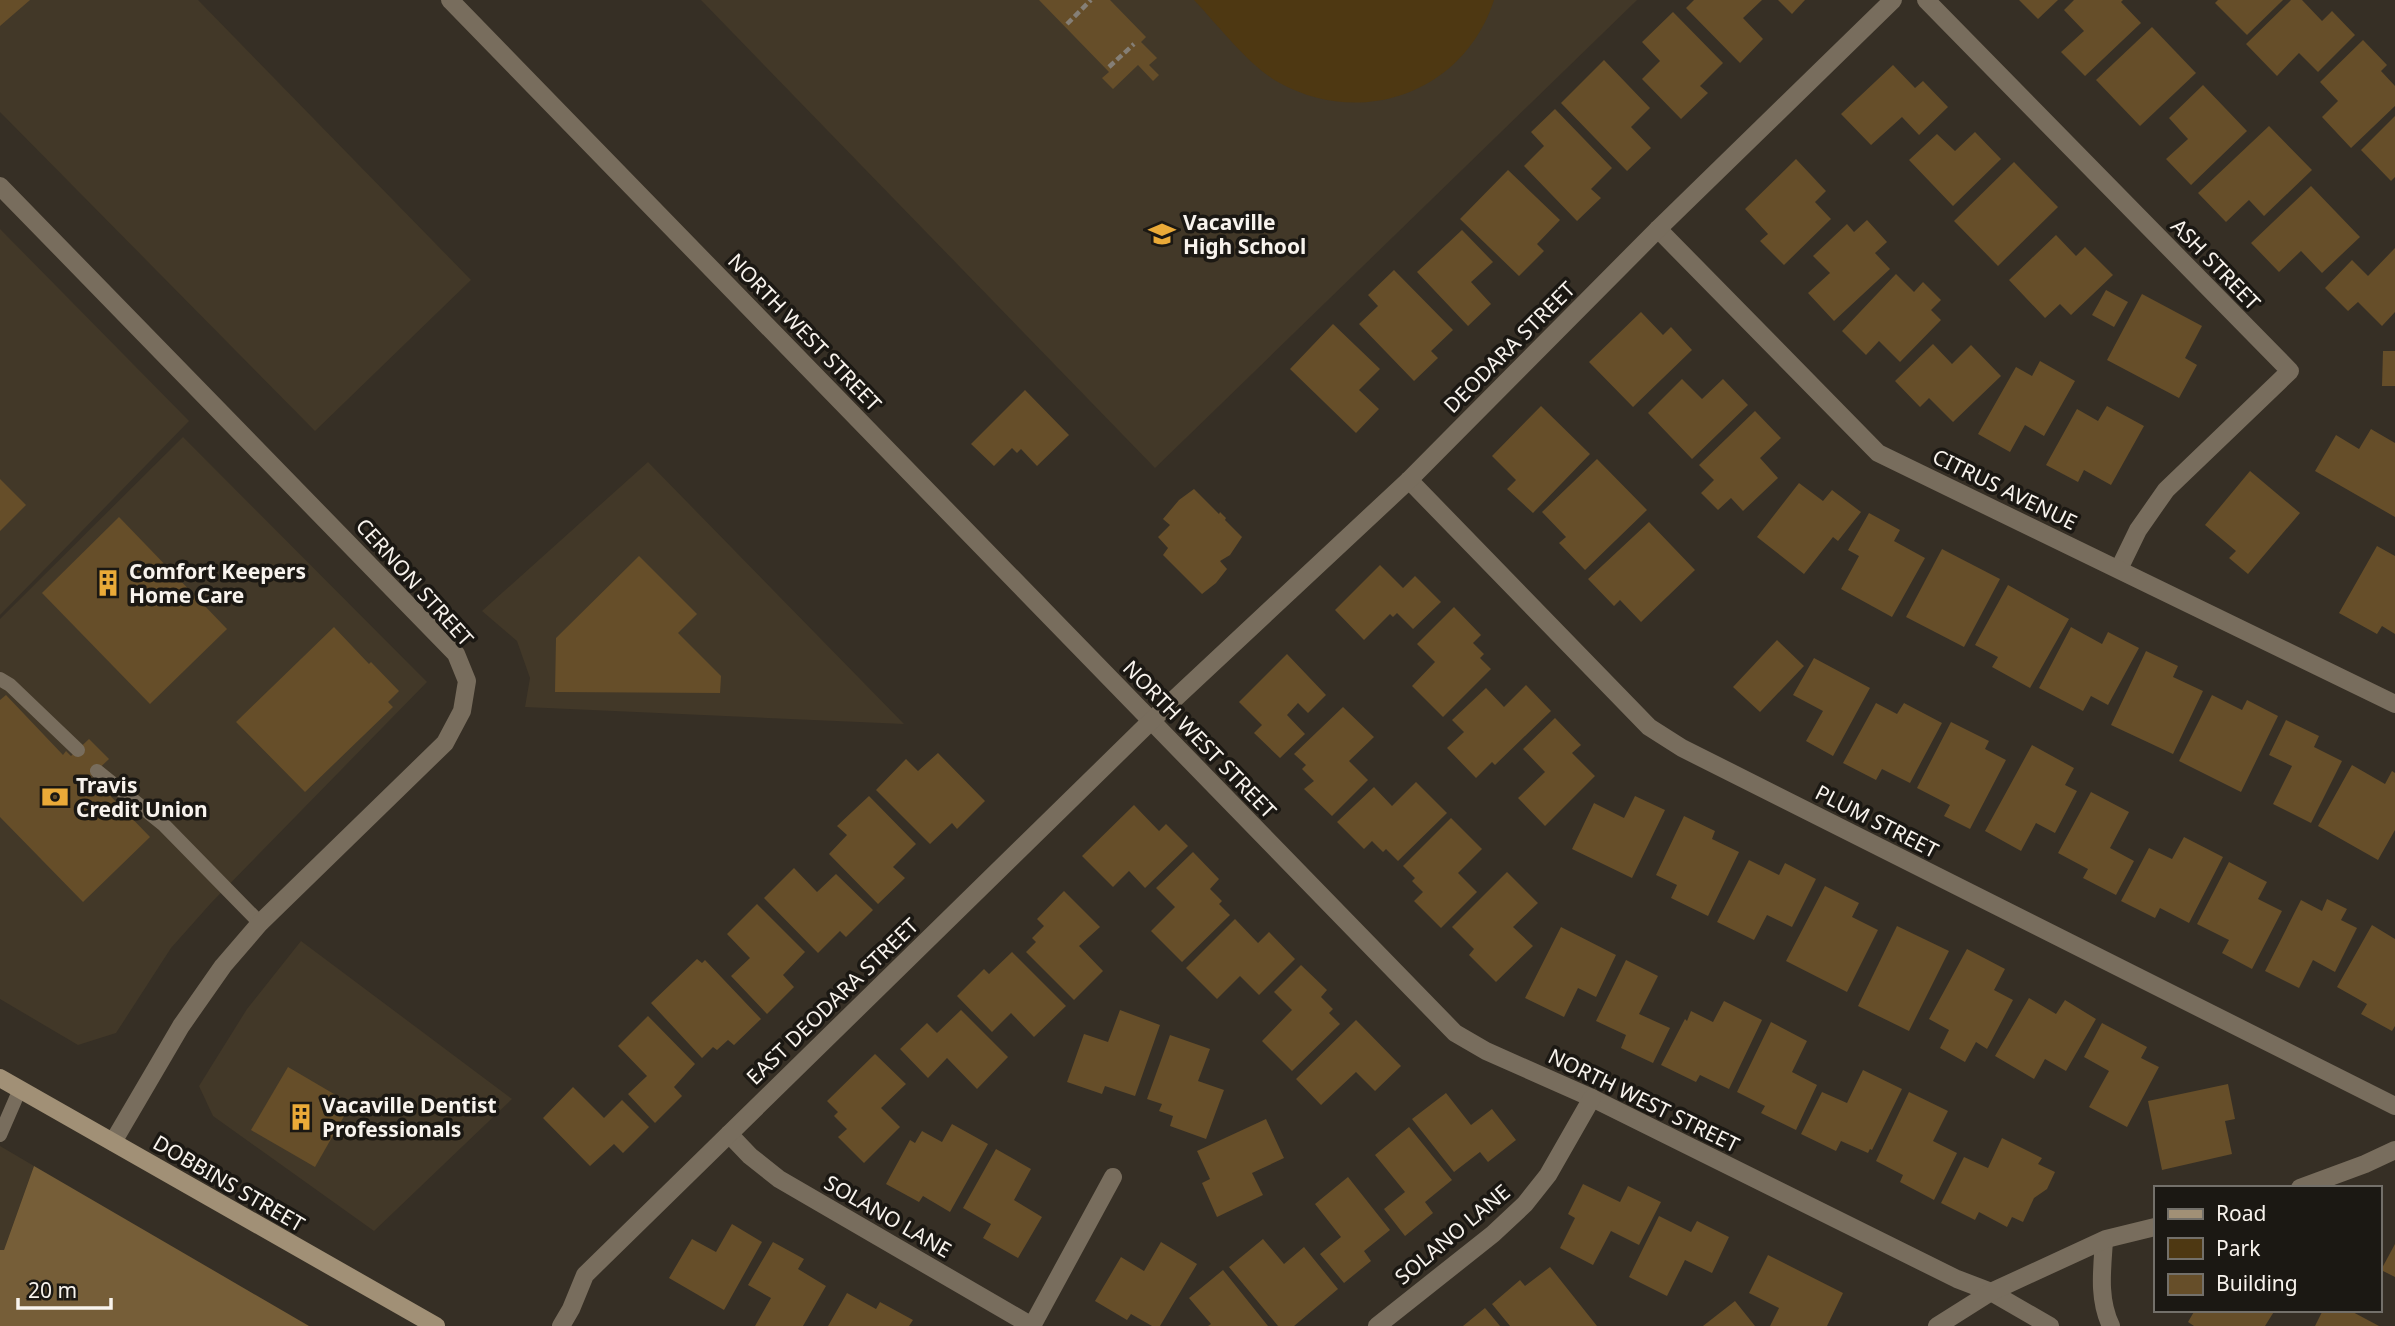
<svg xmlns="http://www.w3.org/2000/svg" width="2395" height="1326" viewBox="0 0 2395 1326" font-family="'Noto Sans',sans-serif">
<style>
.built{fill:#423828}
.green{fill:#4e3812}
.forest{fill:#765e38}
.building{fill:#664e29}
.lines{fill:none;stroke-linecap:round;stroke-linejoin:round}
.path{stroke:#857f76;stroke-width:4.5;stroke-dasharray:7 3.5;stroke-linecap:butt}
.service{stroke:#786d5d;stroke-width:14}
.minor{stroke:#786d5d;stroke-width:18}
.tertiary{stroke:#786d5d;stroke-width:18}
.secondary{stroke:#a19076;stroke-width:18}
.labels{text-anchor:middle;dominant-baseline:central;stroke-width:7;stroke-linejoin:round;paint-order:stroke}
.poi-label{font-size:21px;font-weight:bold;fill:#f8f3ed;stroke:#1b1813;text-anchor:start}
.street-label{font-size:21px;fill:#f8f3ed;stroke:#1b1813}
</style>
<rect width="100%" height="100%" fill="#362f25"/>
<g class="built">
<polygon points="0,0 198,0 471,280 315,431 0,112"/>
<polygon points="701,0 1637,0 1155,468"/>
<polygon points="0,229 189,421 0,615"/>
<polygon points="183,437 427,682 211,903 171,948 116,1033 78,1045 0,999 0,619"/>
<polygon points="648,462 904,724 525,707 530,678 517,641 482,611"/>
<polygon points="301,941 512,1099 374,1231 213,1116 199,1086 247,1009"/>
<polygon points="0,1146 34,1166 4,1250 0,1250"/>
</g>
<path class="green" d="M1194 0H1494C1464 93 1361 129 1278 82 1249 66 1217 24 1194 0Z"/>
<polygon class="forest" points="34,1166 309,1326 0,1326 0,1250 4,1250"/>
<g class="building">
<polygon points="0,0 30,0 0,26"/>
<polygon points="1039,0 1110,0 1146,37 1141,42 1157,58 1149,65 1159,75 1153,81 1138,65 1113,89 1102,78 1109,72"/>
<polygon points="1694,0 1762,0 1743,18 1763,39 1740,63 1686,8"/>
<polygon points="1778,0 1805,0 1792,14"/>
<polygon points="2019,0 2058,0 2038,19"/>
<polygon points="2074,0 2123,0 2121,2 2141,23 2085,76 2061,52 2084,31 2064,10"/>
<polygon points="2218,0 2283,0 2247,35 2215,3"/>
<polygon points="2291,0 2302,0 2322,21 2332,11 2355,35 2318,72 2299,53 2277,76 2246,44"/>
<polygon points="1673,12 1723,63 1700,86 1708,93 1681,119 1642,79 1660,61 1642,42"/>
<polygon points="2152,27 2196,73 2140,126 2096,80"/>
<polygon points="2363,40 2387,65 2381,71 2395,86 2395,106 2351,148 2322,117 2338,101 2320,82"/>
<polygon points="1604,60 1650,108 1631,127 1651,148 1627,171 1561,103"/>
<polygon points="1893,65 1915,88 1923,81 1948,107 1919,135 1902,117 1871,145 1841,114"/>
<polygon points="2203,85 2247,131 2191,185 2166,159 2188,139 2169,118"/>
<polygon points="1555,109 1612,168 1591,189 1601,198 1577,221 1524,166 1544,146 1531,132"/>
<polygon points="2395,116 2395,177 2391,181 2361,150"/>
<polygon points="2269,126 2312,170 2264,216 2249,200 2226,222 2198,193"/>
<polygon points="1975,132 2001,159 1953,206 1909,160 1937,134 1955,151"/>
<polygon points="1796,159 1826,191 1815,202 1831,219 1784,265 1760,241 1768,234 1745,209"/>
<polygon points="2014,162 2058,207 1998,266 1954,221"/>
<polygon points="1508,170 1560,220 1537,244 1544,251 1519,276 1460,219"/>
<polygon points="2311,186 2360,237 2322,273 2301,251 2279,272 2251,243"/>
<polygon points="1867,220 1887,242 1875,253 1890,269 1834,321 1808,293 1830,273 1813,256 1847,224 1854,232"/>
<polygon points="1462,230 1493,262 1471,282 1491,304 1468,326 1417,272"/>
<polygon points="2056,235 2076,256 2085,247 2113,275 2071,315 2060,304 2045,318 2009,280"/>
<polygon points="2395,248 2395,312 2382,326 2358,302 2348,311 2325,288 2352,260 2368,276"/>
<polygon points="1394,270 1453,330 1431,351 1438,358 1414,381 1359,324 1378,306 1368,295"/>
<polygon points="1896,274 1914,292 1923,282 1941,300 1931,310 1941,320 1900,362 1879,341 1866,355 1842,331"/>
<polygon points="2106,290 2128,302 2114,327 2092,315"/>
<polygon points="2142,294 2202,326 2185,358 2197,365 2179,398 2107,360"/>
<polygon points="1641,312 1663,335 1671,327 1692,350 1633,407 1589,362"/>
<polygon points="1333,324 1380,369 1359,390 1379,409 1356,433 1290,369"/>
<polygon points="1933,344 1952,364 1971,345 2001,376 1953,422 1929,398 1920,407 1895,381"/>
<polygon points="2383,351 2395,351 2395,386 2382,386"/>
<polygon points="2040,361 2075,381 2044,436 2025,425 2010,452 1978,434 2016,367 2032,376"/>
<polygon points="1682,379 1702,399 1723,379 1748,405 1692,459 1648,413"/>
<polygon points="1025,390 1069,435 1037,466 1021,449 1017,453 1012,448 994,466 971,444"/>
<polygon points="1541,406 1590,454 1533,513 1507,489 1516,480 1492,456"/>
<polygon points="2107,406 2144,426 2111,485 2084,470 2078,482 2046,465 2077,409 2098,421"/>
<polygon points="1755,411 1781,438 1760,458 1778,478 1743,511 1731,498 1718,510 1701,493 1714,480 1699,465"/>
<polygon points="2371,429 2395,443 2395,517 2315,471 2336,435 2359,449"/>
<polygon points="1597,459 1647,510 1585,570 1559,543 1566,537 1542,512"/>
<polygon points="2250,471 2300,513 2248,574 2229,558 2236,551 2205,525"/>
<polygon points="0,479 26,505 0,531"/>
<polygon points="1799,483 1823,501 1832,490 1861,512 1838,541 1833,537 1804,574 1757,537"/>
<polygon points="1194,489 1219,514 1220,512 1226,518 1225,520 1242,537 1230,555 1220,561 1227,569 1216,583 1202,594 1163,555 1168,548 1158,537 1170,525 1163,519 1179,500"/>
<polygon points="1869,513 1900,530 1894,541 1925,558 1892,617 1841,589 1859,556 1848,550"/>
<polygon points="119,517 227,629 150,704 42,593"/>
<polygon points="1649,522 1695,570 1641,622 1620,600 1614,606 1588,579"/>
<polygon points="2377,546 2395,556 2395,634 2382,626 2377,634 2339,613"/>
<polygon points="1942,549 2000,579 1964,647 1906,617"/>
<polygon points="639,556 697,614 678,633 721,676 720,693 555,692 556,638"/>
<polygon points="1380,565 1403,588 1415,576 1441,602 1413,629 1397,613 1393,617 1390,614 1364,640 1335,610"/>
<polygon points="2008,585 2069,619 2030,688 1992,667 1998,657 1975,645"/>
<polygon points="1454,607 1481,635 1473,643 1484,654 1480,658 1491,669 1443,717 1412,686 1435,662 1417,644"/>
<polygon points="334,627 369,664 371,662 399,691 388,702 393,707 305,792 236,722"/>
<polygon points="2071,627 2102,644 2108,632 2139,648 2108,705 2091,696 2083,711 2039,688"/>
<polygon points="1777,640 1804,666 1760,712 1733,687"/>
<polygon points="2146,651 2178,666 2173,677 2203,691 2173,754 2111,725"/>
<polygon points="1287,654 1326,695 1308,713 1298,703 1287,715 1305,734 1280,758 1254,733 1262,725 1239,702"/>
<polygon points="1814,658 1870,688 1833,756 1806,741 1823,711 1793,695"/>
<polygon points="1526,685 1551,711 1495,765 1492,762 1476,778 1447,748 1464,732 1452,720 1486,688 1504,707"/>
<polygon points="6,695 63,755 66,751 71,756 89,739 109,759 91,776 150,837 83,902 0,817 0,700"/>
<polygon points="2212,695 2242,710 2247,700 2278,716 2241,792 2179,761"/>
<polygon points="1876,703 1897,714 1904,703 1942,723 1910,783 1882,769 1876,780 1843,763"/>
<polygon points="1343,707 1374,737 1349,761 1368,780 1332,816 1304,789 1314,781 1302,769 1306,765 1294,754"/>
<polygon points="1555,718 1581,745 1572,753 1595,776 1545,826 1518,798 1545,772 1523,749"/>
<polygon points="2286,720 2319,736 2314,747 2342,761 2311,823 2273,804 2292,766 2269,755"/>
<polygon points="1951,722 1989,741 1985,749 2006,760 1970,829 1944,816 1950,805 1917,788"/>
<polygon points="2032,745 2074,768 2065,785 2077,791 2055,833 2036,823 2021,851 1985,831"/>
<polygon points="938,753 985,801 957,829 952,823 930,844 876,790 906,759 918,771"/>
<polygon points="2352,765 2385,784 2392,771 2395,773 2395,830 2378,860 2318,826"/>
<polygon points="1416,782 1447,813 1398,861 1386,849 1383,852 1372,841 1364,849 1337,822 1374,787 1392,806"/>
<polygon points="2091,792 2129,812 2110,848 2134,861 2116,895 2083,878 2088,869 2058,853"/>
<polygon points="869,796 916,844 893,867 905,878 878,904 829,854 847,835 837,826"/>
<polygon points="1635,796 1665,810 1632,878 1572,849 1594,803 1624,818"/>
<polygon points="1134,805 1159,831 1166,824 1188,846 1145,888 1129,871 1113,887 1082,856"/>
<polygon points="1684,816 1715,831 1712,839 1739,852 1708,916 1671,898 1677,885 1656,875"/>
<polygon points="1451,818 1482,849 1458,873 1477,892 1441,928 1414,901 1423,892 1412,881 1415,878 1403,866"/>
<polygon points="2184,837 2223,857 2189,923 2160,908 2155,918 2121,901 2149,848 2172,859"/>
<polygon points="1193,852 1219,879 1210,889 1222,901 1219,904 1230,915 1182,962 1151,931 1175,907 1156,888"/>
<polygon points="1749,860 1779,875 1785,863 1816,879 1792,927 1767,915 1754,940 1717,922"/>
<polygon points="2229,862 2267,882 2258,899 2282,911 2252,969 2222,953 2229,940 2197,924"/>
<polygon points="794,868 817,892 836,874 873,910 846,937 840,931 818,953 764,898"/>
<polygon points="1507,872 1538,903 1513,927 1533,946 1496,982 1469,955 1474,949 1452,927"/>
<polygon points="1825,886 1859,903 1852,917 1878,930 1847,992 1786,961"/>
<polygon points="1064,891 1100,927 1079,946 1103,971 1074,1000 1026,952 1036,942 1032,938 1044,926 1037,919"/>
<polygon points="2327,899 2347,909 2341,920 2357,928 2335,972 2313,960 2299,988 2265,971 2301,900 2322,911"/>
<polygon points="757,904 805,952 783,975 794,987 767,1014 731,976 750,958 727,934"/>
<polygon points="1235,919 1258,943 1269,932 1295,959 1259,995 1240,976 1217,999 1186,968"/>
<polygon points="2372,925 2395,939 2395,1026 2392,1031 2361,1014 2367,1004 2337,987"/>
<polygon points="1897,926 1949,951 1909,1031 1858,1006"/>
<polygon points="1561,927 1616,955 1596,997 1578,988 1564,1017 1525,998"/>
<polygon points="1967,949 2005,969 1994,990 2013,1000 1987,1049 1976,1042 1965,1062 1940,1048 1949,1030 1929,1019"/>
<polygon points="1012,952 1066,1006 1034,1037 1011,1013 992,1032 957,996 984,969 989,974"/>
<polygon points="697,959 702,963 705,960 761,1019 734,1045 728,1040 717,1050 713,1047 702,1058 651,1003"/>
<polygon points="1626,960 1658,976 1639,1014 1670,1028 1653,1063 1621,1048 1626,1035 1596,1021"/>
<polygon points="1301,965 1327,990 1321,997 1333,1009 1329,1013 1340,1024 1292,1071 1262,1041 1292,1010 1274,992"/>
<polygon points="2029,998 2056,1014 2065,1000 2096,1019 2066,1071 2045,1059 2034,1079 1995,1056"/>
<polygon points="1724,1001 1762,1020 1729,1089 1700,1075 1696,1082 1661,1065 1685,1019 1687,1021 1691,1011 1713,1022"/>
<polygon points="961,1010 1008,1057 977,1089 947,1058 928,1078 900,1049 927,1023 937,1033"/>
<polygon points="1120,1010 1160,1025 1135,1096 1105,1086 1102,1094 1067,1082 1084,1034 1108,1042"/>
<polygon points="648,1016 695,1064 674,1087 682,1096 655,1123 628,1094 647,1076 618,1046"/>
<polygon points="1356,1020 1401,1066 1375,1091 1356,1072 1321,1105 1296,1079"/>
<polygon points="1771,1022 1807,1041 1792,1072 1817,1085 1796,1130 1761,1113 1765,1106 1737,1092"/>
<polygon points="2102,1023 2147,1047 2141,1058 2159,1067 2127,1127 2089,1107 2109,1071 2084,1057"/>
<polygon points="1170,1035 1210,1049 1198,1081 1224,1090 1206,1139 1170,1126 1173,1116 1159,1111 1162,1104 1147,1099"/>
<polygon points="875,1054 906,1084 881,1108 900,1127 864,1163 838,1137 847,1129 834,1116 838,1112 827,1101"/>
<polygon points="288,1067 351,1104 315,1167 251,1130"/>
<polygon points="1863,1070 1902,1089 1872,1150 1870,1149 1868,1153 1841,1141 1836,1151 1801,1134 1822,1092 1847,1103"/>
<polygon points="2228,1084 2235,1119 2225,1121 2232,1154 2162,1170 2148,1101"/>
<polygon points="573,1087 604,1118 622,1100 649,1127 623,1153 614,1144 590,1166 543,1118"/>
<polygon points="1909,1092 1948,1111 1933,1141 1957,1153 1934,1200 1900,1182 1903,1175 1876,1161"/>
<polygon points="1446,1093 1471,1125 1492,1109 1516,1140 1488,1162 1480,1152 1454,1172 1412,1119"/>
<polygon points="1266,1119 1284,1158 1252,1173 1263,1195 1217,1217 1202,1183 1210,1179 1197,1151"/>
<polygon points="952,1124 988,1144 950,1212 923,1196 919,1202 886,1184 910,1140 915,1143 922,1131 942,1142"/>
<polygon points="1409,1127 1452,1180 1425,1202 1433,1213 1405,1236 1384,1209 1405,1192 1375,1155"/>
<polygon points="2002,1138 2042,1158 2038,1164 2055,1172 2047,1189 2034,1198 2023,1222 2012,1217 2007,1227 1979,1212 1975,1220 1941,1203 1964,1157 1988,1168"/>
<polygon points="996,1149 1031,1169 1014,1200 1042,1217 1018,1258 983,1238 991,1224 963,1208"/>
<polygon points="1348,1177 1390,1230 1364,1251 1371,1261 1344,1283 1320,1254 1341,1237 1315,1204"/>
<polygon points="1583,1184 1620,1202 1628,1186 1661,1202 1639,1245 1611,1231 1593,1265 1560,1248 1575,1218 1568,1214"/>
<polygon points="1659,1216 1691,1232 1697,1221 1729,1237 1712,1273 1685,1260 1667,1296 1629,1277"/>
<polygon points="732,1224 762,1242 724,1310 669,1278 692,1239 716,1252"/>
<polygon points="1263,1239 1284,1264 1304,1247 1338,1289 1294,1326 1278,1326 1229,1267"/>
<polygon points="773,1242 804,1259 798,1269 826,1286 803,1326 755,1326 771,1298 748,1285"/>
<polygon points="1161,1242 1197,1264 1160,1326 1152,1326 1131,1314 1127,1320 1095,1301 1121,1257 1144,1271"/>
<polygon points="2395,1244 2395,1277 2381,1270"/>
<polygon points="1768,1255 1843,1293 1827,1326 1770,1326 1779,1308 1749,1293"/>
<polygon points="1550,1267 1597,1326 1510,1326 1492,1304 1520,1280 1525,1286"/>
<polygon points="1223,1270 1268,1326 1208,1326 1211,1324 1189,1298"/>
<polygon points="847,1293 876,1309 880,1302 913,1320 909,1326 828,1326"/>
<polygon points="1735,1301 1755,1326 1703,1326"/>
<polygon points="1485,1308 1500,1326 1463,1326"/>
<polygon points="2195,1310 2275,1310 2265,1326 2194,1326 2188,1322"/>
<polygon points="2323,1310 2349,1310 2379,1326 2315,1326"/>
</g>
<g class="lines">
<g class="path">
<polyline points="1067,24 1091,0"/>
<polyline points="1109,67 1134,44"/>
</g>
<g class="service">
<polyline points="0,679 10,685 78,750"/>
<polyline points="97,771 164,825 260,923"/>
<polyline points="0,1135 20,1089"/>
</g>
<g class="minor">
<polyline points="450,0 1455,1033 1486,1051 1592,1098 1957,1279 1991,1292 2050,1326"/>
<polyline points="1926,0 2290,371 2166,490 2138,530 2119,569"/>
<polyline points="0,186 456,654 467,681 462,711 445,743 260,923 223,966 181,1026 113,1142"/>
<polyline points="1658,229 1878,453 2395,704"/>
<polyline points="1409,480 1649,727 1682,748 2395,1106"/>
<polyline points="729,1134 750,1156 779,1179 1032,1326 1113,1177"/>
<polyline points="561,1326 571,1309 585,1275 1152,720 1409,480 1658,229 1893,0"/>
<polyline points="1377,1326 1493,1234 1525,1204 1548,1175 1592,1098"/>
</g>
<g class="tertiary">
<polyline points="2300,1188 2365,1164 2395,1150"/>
<path d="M2104 1241C2102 1270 2098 1299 2111 1326"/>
<polyline points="1937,1326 1991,1292 2106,1239 2155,1227"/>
</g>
<polyline class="secondary" points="0,1078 436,1326"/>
</g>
<defs>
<symbol id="school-bare" viewBox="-9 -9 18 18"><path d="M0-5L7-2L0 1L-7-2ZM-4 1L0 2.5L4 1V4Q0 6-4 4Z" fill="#eaaa38" stroke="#1b1813" stroke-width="2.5" paint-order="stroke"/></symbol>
<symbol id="building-bare" viewBox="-9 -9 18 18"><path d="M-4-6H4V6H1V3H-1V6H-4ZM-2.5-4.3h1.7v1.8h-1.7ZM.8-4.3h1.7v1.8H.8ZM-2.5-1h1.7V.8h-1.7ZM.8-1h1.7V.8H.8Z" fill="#eaaa38" stroke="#1b1813" stroke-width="2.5" paint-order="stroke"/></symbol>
<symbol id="bank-bare" viewBox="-9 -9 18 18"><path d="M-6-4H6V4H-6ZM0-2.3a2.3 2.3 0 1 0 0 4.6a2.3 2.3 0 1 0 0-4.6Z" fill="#eaaa38" stroke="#1b1813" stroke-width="2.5" paint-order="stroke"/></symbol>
</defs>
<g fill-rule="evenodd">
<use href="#school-bare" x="1143" y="215" width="38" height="38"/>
<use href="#building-bare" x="89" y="564" width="38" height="38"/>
<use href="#bank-bare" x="36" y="778" width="38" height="38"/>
<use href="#building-bare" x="282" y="1098" width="38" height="38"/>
</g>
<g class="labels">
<g class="poi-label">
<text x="1183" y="222">Vacaville<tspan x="1183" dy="24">High School</tspan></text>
<text x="129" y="571">Comfort Keepers<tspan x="129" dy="24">Home Care</tspan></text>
<text x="76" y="785">Travis<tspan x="76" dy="24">Credit Union</tspan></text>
<text x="322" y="1105">Vacaville Dentist<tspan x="322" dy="24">Professionals</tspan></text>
</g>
<g class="street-label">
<text transform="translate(2216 264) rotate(46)">ASH STREET</text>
<text transform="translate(805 332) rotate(46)">NORTH WEST STREET</text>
<text transform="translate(1509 347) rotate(-45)">DEODARA STREET</text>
<text transform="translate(2005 489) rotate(26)">CITRUS AVENUE</text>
<text transform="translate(415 582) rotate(48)">CERNON STREET</text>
<text transform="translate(1200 739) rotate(46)">NORTH WEST STREET</text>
<text transform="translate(1877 821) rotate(27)">PLUM STREET</text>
<text transform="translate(832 1001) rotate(-44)">EAST DEODARA STREET</text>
<text transform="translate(1644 1100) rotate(26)">NORTH WEST STREET</text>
<text transform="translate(229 1183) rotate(30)">DOBBINS STREET</text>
<text transform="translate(888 1216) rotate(30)">SOLANO LANE</text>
<text transform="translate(1452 1234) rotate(-40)">SOLANO LANE</text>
</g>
</g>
<rect x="2154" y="1186" width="228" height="126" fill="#1b1813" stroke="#73706a" stroke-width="2"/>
<rect x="2168" y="1209" width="35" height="10" fill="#a19076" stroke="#73706a" stroke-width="2"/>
<text x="2216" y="1221" font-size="21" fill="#f8f3ed">Road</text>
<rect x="2168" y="1238" width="35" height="21" fill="#4e3812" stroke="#73706a" stroke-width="2"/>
<text x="2216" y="1256" font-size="21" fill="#f8f3ed">Park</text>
<rect x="2168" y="1274" width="35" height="21" fill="#664e29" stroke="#73706a" stroke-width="2"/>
<text x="2216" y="1291" font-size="21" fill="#f8f3ed">Building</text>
<path d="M18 1298v10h93v-10" fill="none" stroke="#f8f3ed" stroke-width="3.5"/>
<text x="28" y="1298" font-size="21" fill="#f8f3ed" stroke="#1b1813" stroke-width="5" paint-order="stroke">20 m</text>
</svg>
